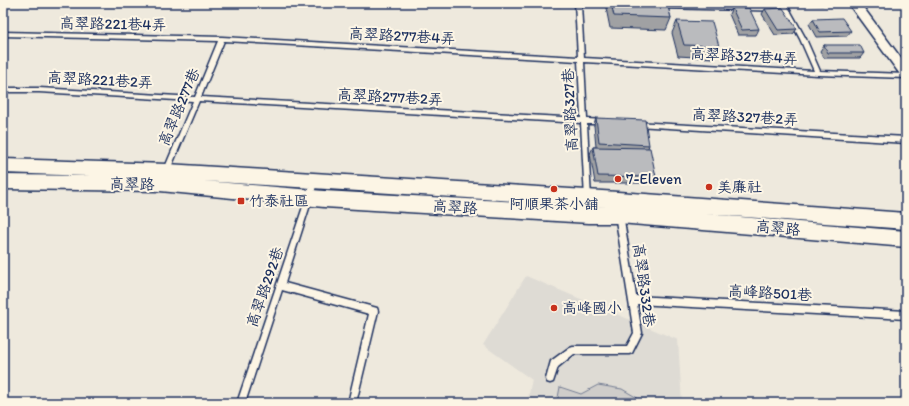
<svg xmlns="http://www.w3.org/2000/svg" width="909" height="406" viewBox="0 0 909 406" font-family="Itim,'LXGW WenKai TC',sans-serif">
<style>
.built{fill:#dedbd4}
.green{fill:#cfcdca;stroke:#757e94}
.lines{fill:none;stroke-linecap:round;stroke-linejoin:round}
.service-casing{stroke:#1b2f5e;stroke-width:3}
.minor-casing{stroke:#1b2f5e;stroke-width:3}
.tertiary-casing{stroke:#1b2f5e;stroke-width:3}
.service{fill:#fcf5e5;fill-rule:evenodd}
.minor{fill:#fcf5e5;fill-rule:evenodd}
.tertiary{fill:#fcf5e5;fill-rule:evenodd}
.wall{fill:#a0a1a3;stroke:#1b2f5e}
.building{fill:#babbbe;stroke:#1b2f5e}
.poi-dot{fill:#c8321e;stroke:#fcf5e5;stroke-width:1.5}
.labels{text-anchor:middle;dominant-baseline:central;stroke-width:4;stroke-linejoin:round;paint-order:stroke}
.street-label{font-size:15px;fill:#1b2f5e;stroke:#fcf5e5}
.poi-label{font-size:15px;fill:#1b2f5e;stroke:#fcf5e5;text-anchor:start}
</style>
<rect width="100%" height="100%" fill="#eee9dd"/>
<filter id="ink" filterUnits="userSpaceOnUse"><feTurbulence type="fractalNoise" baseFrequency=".025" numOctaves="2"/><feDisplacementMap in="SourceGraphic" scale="8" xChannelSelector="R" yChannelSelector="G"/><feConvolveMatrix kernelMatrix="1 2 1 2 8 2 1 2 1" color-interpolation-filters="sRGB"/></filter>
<g filter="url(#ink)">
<g class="built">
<polygon points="417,3 561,3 561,8 542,7"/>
<polygon points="526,276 678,340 682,403 527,403 532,380 483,345"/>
</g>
<polygon class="green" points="598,385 622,389 646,403 557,403 560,387 581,394"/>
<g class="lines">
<defs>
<g id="service">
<path d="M575 3H618L619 4 616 6 581 5 584 58 814 71 800 39 785 11 659 8 656 6 659 4 783 7 780 3H786L806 39 820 71 906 74V78L818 75 584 62 587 119 604 120 607 122 604 124H587L591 199 590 201H586L585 199 581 123 199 101 169 172 168 174H164L163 172 193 101 39 92H3V88H39L195 97 218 41 3 36V32L222 37 578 57ZM224 41 578 61 581 118 201 97Z"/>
<polygon points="635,122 906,137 906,143 637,126 635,126 634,124"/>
<polygon points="315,177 317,178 318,180 285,283 377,308 378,311 356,403 348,403 369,314 282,290 245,403 237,403 312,180 313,178"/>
<polygon points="619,211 622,212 623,214 636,296 906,311 906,319 637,304 642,333 632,353 629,354 574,354 558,367 553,382 550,383 547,382 546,379 551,361 570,347 573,346 627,346 634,333 615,214 616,212"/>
</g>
<polygon id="minor" points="848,3 860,3 906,65 906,79 902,77"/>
<path id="tertiary" d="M3 159 167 164 618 192 906 213V229L705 214 906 231V247L619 223H589L324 207 160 191 3 189V175L90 176 3 173ZM203 181 609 207 324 191Z"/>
</defs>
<use href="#service" class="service-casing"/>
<use href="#minor" class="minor-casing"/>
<use href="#tertiary" class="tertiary-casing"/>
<use href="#service" class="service"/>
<use href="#minor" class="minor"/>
<use href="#tertiary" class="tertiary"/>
</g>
<g class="wall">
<polygon points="608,3 667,3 671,18 666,30 610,28 606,8"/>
<polygon points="793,3 824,3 823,5 794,4"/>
<polygon points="732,8 759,29 756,35 738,35 729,14"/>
<polygon points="765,9 797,29 793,34 775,35 762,14"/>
<polygon points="813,19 851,31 847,36 816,37 809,24"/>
<polygon points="677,21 719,46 712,58 678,56 672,33"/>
<polygon points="824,45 864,53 860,58 824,58 820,51"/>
<polygon points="596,118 649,145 648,148 656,177 653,183 595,183 590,154 593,147 596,147 594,125"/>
</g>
<g class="building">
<polygon points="611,3 667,3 671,18 614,16"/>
<polygon points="732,8 749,8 759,29 742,30"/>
<polygon points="783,8 797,29 778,30 765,9"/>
<polygon points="842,18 851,31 820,32 813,19"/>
<polygon points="677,21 712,22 719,46 684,45"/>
<polygon points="824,45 860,45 864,53 828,53"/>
<polygon points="596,118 645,120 649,145 599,142"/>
<polygon points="593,147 650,148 656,177 598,176"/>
</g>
</g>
<g class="poi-dot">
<circle cx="618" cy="179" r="4"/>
<circle cx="709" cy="187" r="4"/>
<circle cx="554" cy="189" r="4"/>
<rect x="237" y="197" width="8" height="8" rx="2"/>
<circle cx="554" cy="308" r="4"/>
</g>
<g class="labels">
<g class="street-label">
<text transform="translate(113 24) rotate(1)">高翠路221巷4弄</text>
<text transform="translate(402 36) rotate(3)">高翠路277巷4弄</text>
<text transform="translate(744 56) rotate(3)">高翠路327巷4弄</text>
<text transform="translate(100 80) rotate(3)">高翠路221巷2弄</text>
<text transform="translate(390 97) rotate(3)">高翠路277巷2弄</text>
<text transform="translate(179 107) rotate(-67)">高翠路277巷</text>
<text transform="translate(570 110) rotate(-93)">高翠路327巷</text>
<text transform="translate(745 117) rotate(3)">高翠路327巷2弄</text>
<text transform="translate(132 184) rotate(1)">高翠路</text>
<text transform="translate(455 207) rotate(4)">高翠路</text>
<text transform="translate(778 228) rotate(5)">高翠路</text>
<text transform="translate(644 285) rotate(82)">高翠路332巷</text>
<text transform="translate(265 287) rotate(-71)">高翠路292巷</text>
<text transform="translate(770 293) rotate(3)">高峰路501巷</text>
</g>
<g class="poi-label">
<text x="626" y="179">7-Eleven</text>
<text x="717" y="187">美廉社</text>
<text x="249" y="201">竹泰社區</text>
<text x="554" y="204" text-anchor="middle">阿順果茶小舖</text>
<text x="562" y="308">高峰國小</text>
</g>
</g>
<rect width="909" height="406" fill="none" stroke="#fcf5e5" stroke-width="16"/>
<rect x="8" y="8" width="893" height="390" fill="none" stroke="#1b2f5e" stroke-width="1.5" filter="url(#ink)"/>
</svg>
